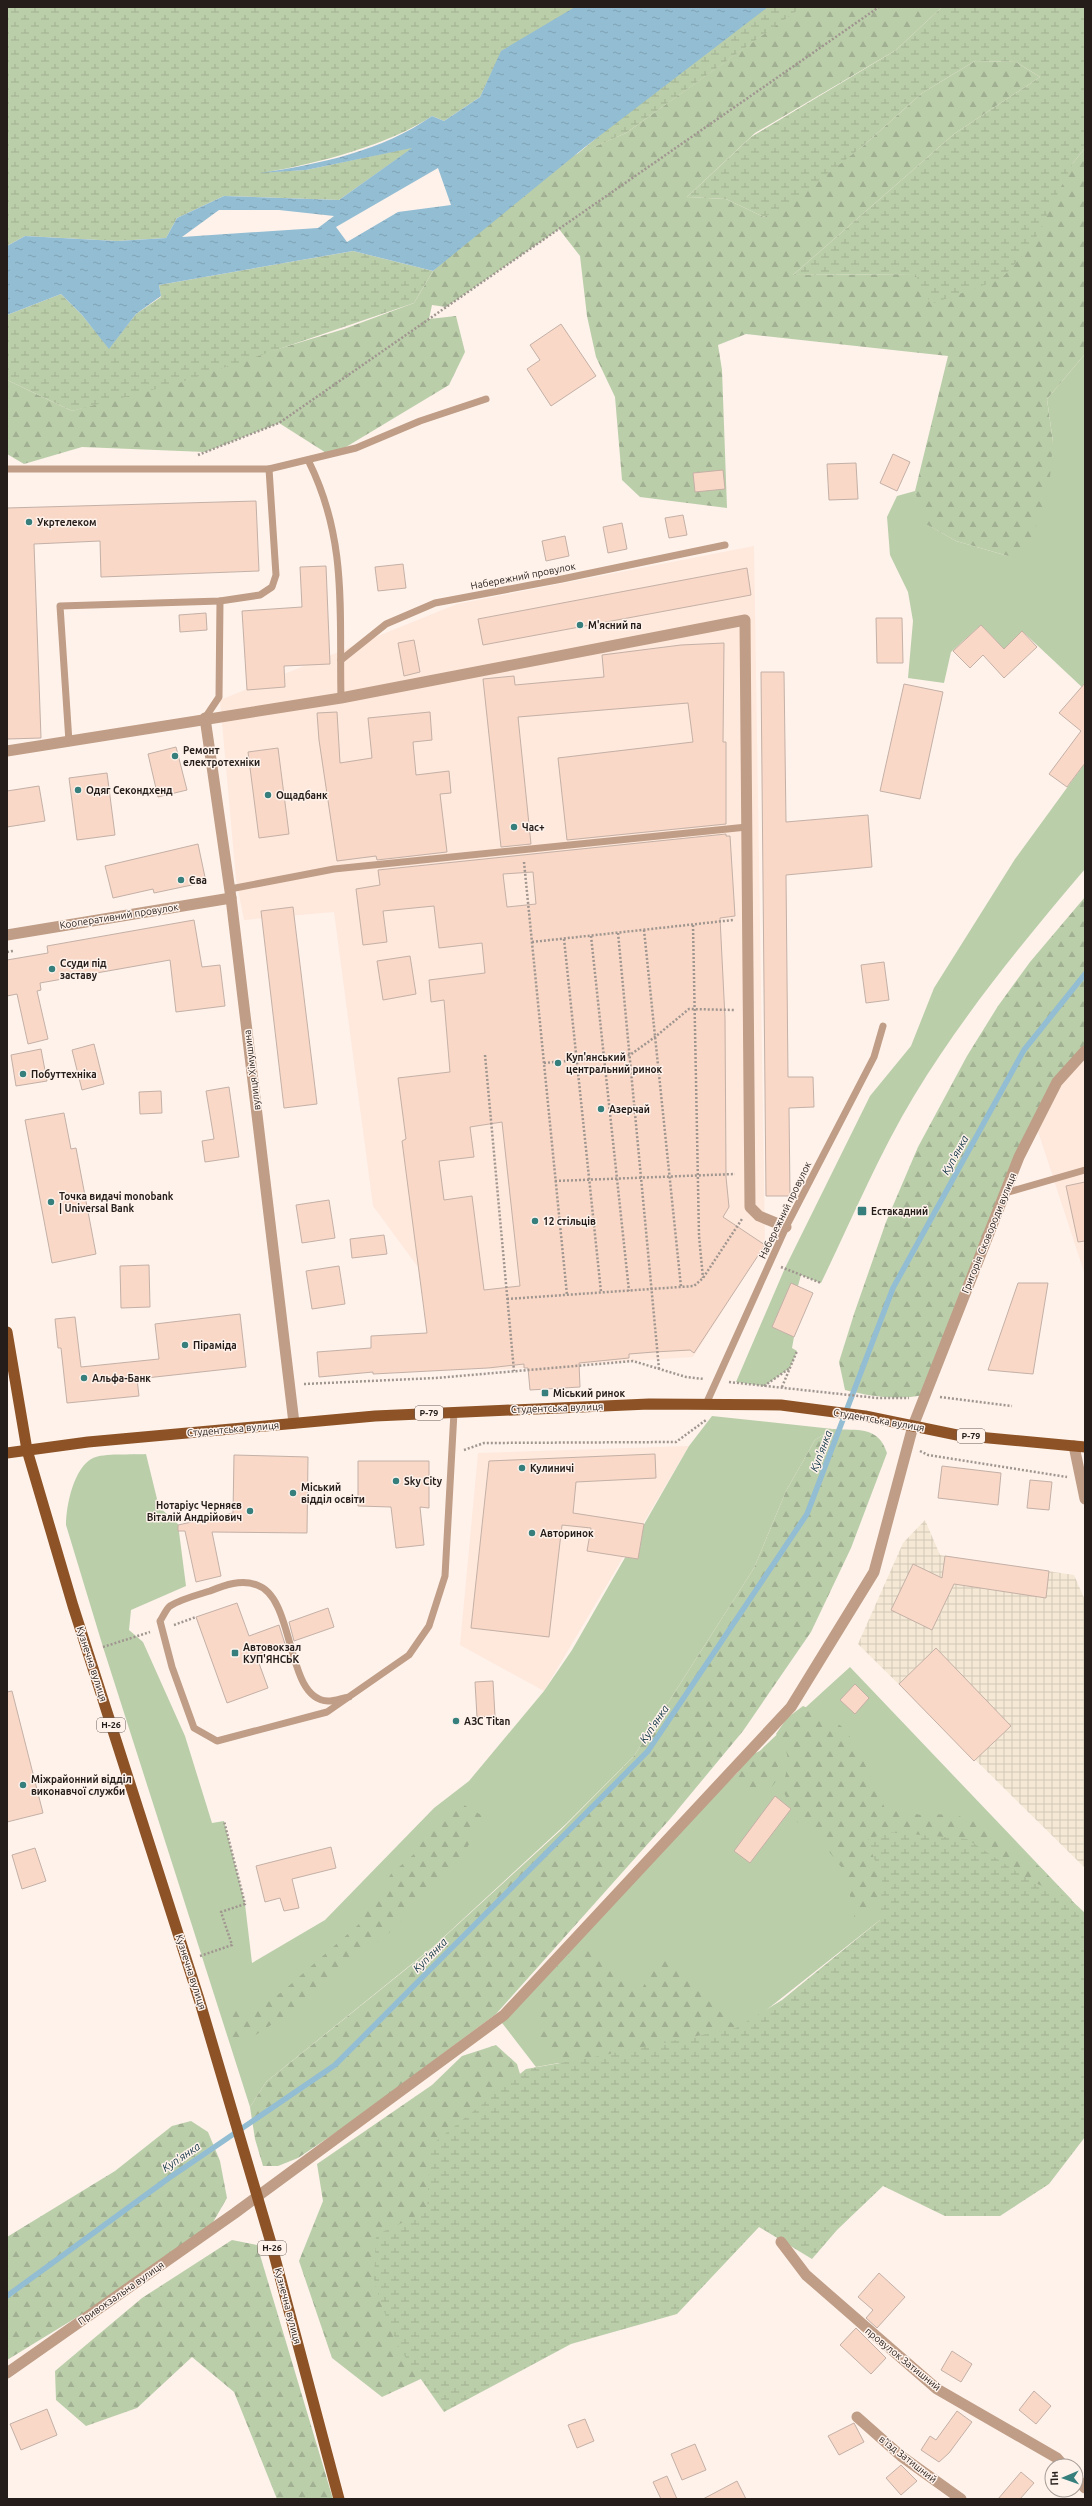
<svg xmlns="http://www.w3.org/2000/svg" width="1092" height="2506" viewBox="0 0 1092 2506" font-family="Ubuntu,sans-serif">
<style>
.built{fill:#ffe8dc}
.industrial{fill:url(#industrial-grid)}
.grass{fill:#bbceaa}
.forest{fill:url(#forest-firs)}
.wetland{fill:url(#wetland-marsh)}
.water{fill:url(#water-ripples);fill-rule:evenodd}
.lines{fill:none;stroke-linecap:round;stroke-linejoin:round}
.stream{stroke:#93bdd3;stroke-width:5.5}
.building{fill:#f9d8c7;stroke:#c4b0a6;fill-rule:evenodd}
.path{stroke:#a09690;stroke-width:2.5;stroke-dasharray:2 2;stroke-linecap:butt}
.service{stroke:#bf9d86;stroke-width:7}
.minor{stroke:#bf9d86;stroke-width:11}
.primary{stroke:#8d5326;stroke-width:11}
.poi-dot{fill:#367f7c;stroke:#fef2eb;stroke-width:1.5}
.labels{text-anchor:middle;dominant-baseline:central;stroke-width:3;stroke-linejoin:round;paint-order:stroke}
.shield{fill:#fef2eb;stroke:#665d59;stroke-width:1}
.shield-label{font-size:9px;font-weight:bold;fill:#251d1a}
.poi-label{font-size:10px;font-weight:bold;fill:#251d1a;stroke:#fef2eb;text-anchor:start}
.street-label{font-size:10px;fill:#251d1a;stroke:#fef2eb}
.water-label{font-size:11px;font-style:italic;fill:#0f3445;stroke:#fef2eb}
</style>
<defs>
<pattern id="industrial-grid" width="8" height="8" patternUnits="userSpaceOnUse"><rect width="8" height="8" fill="#f5e9d5"/><path d="M0 4h8M4 0v8" fill="none" stroke="#d2c7b6"/></pattern>
<pattern id="forest-firs" width="22" height="20" patternUnits="userSpaceOnUse"><rect width="22" height="20" fill="#bbceaa"/><path d="M5 1l3.5 6h-7zM16 11l3.5 6h-7z" fill="#a1b092"/></pattern>
<pattern id="wetland-marsh" width="20" height="14" patternUnits="userSpaceOnUse"><rect width="20" height="14" fill="#bbceaa"/><path d="M1 5h8M5 5V1M11 12h8M15 12V8" fill="none" stroke="#a1b092"/></pattern>
<pattern id="water-ripples" width="26" height="14" patternUnits="userSpaceOnUse"><rect width="26" height="14" fill="#93bdd3"/><path d="M2 4q2-2 4 0t4 0M15 11q2-2 4 0t4 0" fill="none" stroke="#7fa2b5"/></pattern>
</defs>
<rect width="100%" height="100%" fill="#fef2eb"/>
<g class="built">
<polygon points="754,546 765,1245 693,1357 492,1370 488,1368 483,1323 454,1316 373,1206 334,912 244,920 236,879 220,700 457,604"/>
<polygon points="1085,1051 1085,1275 1036,1125 1057,1082"/>
<polygon points="689,1446 544,1691 460,1645 478,1453"/>
</g>
<polygon class="industrial" points="925,1520 940,1555 1074,1575 1085,1600 1085,1868 858,1644 903,1543"/>
<g class="grass">
<polygon points="1085,354 1085,690 1022,631 1004,649 981,625 951,652 944,683 908,678 913,621 908,592 890,555 887,517 897,496 915,491 928,525 956,541 1008,556 1053,442 1047,399"/>
<path d="M1085 763V869C1024 941 963 1015 914 1096 878 1156 851 1221 821 1283L801 1275 798 1286 773 1327 794 1337 792 1348 797 1351 790 1368 764 1386 736 1382 785 1268 870 1096 911 1046 934 988 1015 859Z"/>
<path d="M712 1416 833 1429 815 1440 786 1491 754 1568 634 1756 566 1824 434 1946 266 2082 250 2107 103 1647 66 1525C66 1505 74 1467 93 1458 103 1453 133 1455 146 1454L159 1507 178 1524 186 1586 131 1610 129 1630 143 1642 185 1736 212 1823 224 1821 245 1904 252 1963 325 1920 434 1808 469 1781 544 1691 572 1650 689 1446Z"/>
<path d="M850 1667 1072 1900 880 1920 740 2031 536 2067 499 2019C613 1898 726 1778 850 1667Z"/>
</g>
<g class="forest">
<polygon points="801,7 942,7 896,50 755,133 687,197 726,199 764,217 863,146 922,93 975,61 1016,62 1040,77 954,134 793,275 915,274 1073,163 1085,148 1085,354 1047,399 1053,442 1049,489 1032,538 1008,556 956,541 924,523 915,491 948,356 746,334 718,345 722,370 727,508 640,497 622,480 615,397 596,357 587,316 580,256 559,229 446,307 432,305 429,319 456,316 465,352 449,385 331,456 279,423 205,452 82,447 24,464 7,454 7,380 72,411 344,329 414,303 433,271 549,166 626,133"/>
<path d="M1085 897V1051L1057 1082 1035 1124 925 1395C896 1400 873 1397 845 1390L839 1362 854 1314 886 1222 918 1147 967 1056 998 1006 1030 962Z"/>
<path d="M833 1429C857 1431 878 1425 887 1453L851 1548 811 1632 743 1731 670 1819 496 2014 347 2125 298 2158 278 2166H263L255 2139 250 2107 266 2082 431 1949 561 1830 634 1756 754 1568 786 1491 815 1440Z"/>
<path d="M803 1706C816 1711 829 1717 841 1726 856 1739 876 1789 885 1808L921 1815 953 1814 975 1822 1041 1868 1075 1904 882 1879 876 1906 856 1924 845 1872 816 1835 797 1822 782 1788C789 1764 792 1754 776 1734L787 1718Z"/>
<polygon points="762,1750 775,1758 781,1775 770,1789 753,1794 733,1784 744,1758"/>
<polygon points="464,1805 483,1816 460,1862 388,1934 297,2008 248,2040 229,2037 233,2009 255,2011 283,1991 358,1925 391,1874 413,1855 432,1828"/>
<path d="M583 1947C609 1951 623 1973 639 1993L662 1956 740 2031 560 2064 538 2042C542 1994 537 1975 583 1947Z"/>
<polygon points="496,2045 517,2064 523,2084 425,2377 382,2397 332,2358 299,2261 323,2201 317,2164 432,2085 462,2056"/>
<polygon points="191,2121 208,2132 220,2161 227,2198 212,2224 105,2300 7,2360 7,2237 115,2171 172,2126"/>
<polygon points="232,2240 257,2245 333,2499 277,2499 234,2392 192,2357 137,2408 86,2426 56,2400 55,2371 142,2298"/>
</g>
<g class="wetland">
<path d="M7 7H577L502 51 480 97 444 121 432 116C391 144 316 164 267 172L306 170 414 147 339 200 224 196 177 218 166 238 117 241 25 236 7 246Z"/>
<polygon points="764,7 802,7 626,133 576,155 707,46"/>
<polygon points="942,7 1085,7 1085,148 1073,163 1033,244 1001,279 931,304 915,274 793,275 954,134 1040,77 1016,62 975,61 922,93 863,146 784,208 764,217 726,199 687,197 751,137 896,50"/>
<polygon points="353,251 433,271 414,303 179,383 72,411 7,380 7,315 61,294 82,315 109,348 136,314 161,297 159,285"/>
<polygon points="888,1832 967,1839 1031,1881 1069,1898 1085,1913 1085,2137 1049,2184 1000,2216 945,2216 883,2186 837,2230 812,2259 759,2227 677,2314 571,2344 444,2412 399,2348 381,2304 374,2279 376,2235 427,2211 430,2146 526,2069 589,2058 736,2028 782,2000 880,1920 882,1879 867,1840"/>
</g>
<path class="water" d="M575 7H768L585 147 433 271 353 251 159 285 161 296 136 314 109 349 82 315 61 294 7 315V246L25 236 117 241 166 238 177 218 224 196 339 200 412 148 306 170 260 173C320 164 382 151 432 116L444 121 480 97 501 51ZM438 168 451 205 398 212 347 242 336 227ZM219 210H279L334 216 318 228 182 237Z"/>
<g class="lines">
<polyline class="stream" points="7,2296 169,2178 335,2065 648,1751 807,1514 893,1288 1024,1050 1085,974"/>
</g>
<g class="building">
<polygon points="561,324 596,376 551,406 527,369 540,360 530,345"/>
<polygon points="893,454 910,462 897,491 880,483"/>
<polygon points="856,463 858,499 829,500 827,464"/>
<polygon points="723,470 725,489 695,492 693,473"/>
<polygon points="256,501 259,571 101,577 100,541 34,544 41,738 7,739 7,508"/>
<polygon points="683,515 687,535 669,538 665,518"/>
<polygon points="622,523 627,549 608,553 603,527"/>
<polygon points="565,536 569,556 546,561 542,541"/>
<polygon points="403,564 406,588 378,591 375,567"/>
<polygon points="326,566 330,664 284,666 285,687 247,690 242,611 302,607 300,567"/>
<polygon points="747,568 751,595 483,645 478,619"/>
<polygon points="206,613 207,630 180,632 179,615"/>
<polygon points="876,618 902,618 903,663 877,663"/>
<polygon points="981,625 1004,649 1022,631 1037,647 1004,678 983,655 970,668 953,651"/>
<polygon points="414,640 420,672 404,676 398,643"/>
<polygon points="724,643 723,742 726,742 726,824 567,840 558,758 693,742 688,703 518,717 531,844 501,847 483,679 514,676 515,685 604,677 602,655 681,645"/>
<polygon points="761,672 784,672 786,822 868,815 872,867 786,875 788,1077 813,1077 814,1107 789,1108 790,1196 766,1196"/>
<polygon points="1085,683 1085,763 1067,787 1049,774 1081,731 1059,713"/>
<polygon points="904,684 943,692 920,799 880,791"/>
<polygon points="337,712 340,763 372,758 368,718 430,712 432,740 413,742 416,775 449,771 451,793 440,794 447,852 377,860 376,856 337,861 319,740 317,713"/>
<polygon points="176,747 187,790 158,797 148,754"/>
<polygon points="278,748 289,834 259,838 248,752"/>
<polygon points="107,773 115,835 77,840 69,778"/>
<polygon points="39,786 45,821 7,827 7,791"/>
<path d="M726 834V836H730L735 916 720 918 725 1018 726 1177 729 1207 723 1217 765 1245 694 1353 690 1350 654 1352 629 1354V1358L579 1363 580 1387 530 1390 528 1368H524V1364L488 1368 373 1374V1372L319 1377 317 1352 371 1348V1336L427 1333 402 1141 406 1139 398 1078 450 1072 444 1000 431 1002 429 980 485 973 482 943 439 948 434 906 383 911 387 942 363 945 356 889 380 885 378 870ZM533 872 536 904 507 907 503 874ZM502 1122 520 1286 484 1290 472 1196 444 1200 439 1161 474 1157 470 1127Z"/>
<polygon points="198,844 206,882 154,893 153,889 113,898 105,866"/>
<polygon points="293,907 317,1104 284,1108 261,911"/>
<polygon points="194,920 202,967 220,965 225,1006 176,1012 170,960 40,983 41,990 37,991 48,1039 28,1044 17,994 7,996 7,960 48,953 47,946"/>
<polygon points="410,956 416,994 383,1000 377,961"/>
<polygon points="884,962 889,1000 866,1003 861,965"/>
<polygon points="94,1044 104,1084 82,1090 72,1050"/>
<polygon points="41,1049 47,1081 16,1086 11,1055"/>
<polygon points="229,1087 239,1157 205,1162 202,1141 214,1139 206,1091"/>
<polygon points="161,1091 162,1113 140,1114 139,1092"/>
<polygon points="64,1113 71,1149 76,1148 96,1254 52,1263 25,1120"/>
<polygon points="1085,1182 1085,1241 1078,1242 1066,1186"/>
<polygon points="329,1200 335,1238 302,1243 296,1205"/>
<polygon points="384,1235 387,1254 352,1258 350,1239"/>
<polygon points="149,1265 150,1307 121,1308 120,1266"/>
<polygon points="339,1266 345,1304 312,1309 306,1271"/>
<polygon points="791,1283 813,1293 794,1337 772,1327"/>
<polygon points="1018,1283 1048,1283 1033,1374 988,1370"/>
<polygon points="240,1314 246,1367 137,1379 139,1396 67,1403 61,1348 58,1348 55,1319 75,1317 81,1367 159,1359 155,1324"/>
<polygon points="655,1454 656,1478 576,1482 573,1513 644,1524 638,1559 587,1551 591,1528 562,1525 549,1637 471,1628 489,1461"/>
<polygon points="234,1455 308,1457 307,1533 212,1532 221,1576 196,1582 185,1531 178,1531 178,1525 233,1513"/>
<polygon points="358,1461 429,1461 429,1508 420,1507 424,1545 396,1548 391,1507 358,1506"/>
<polygon points="942,1466 1001,1473 998,1505 938,1498"/>
<polygon points="1030,1480 1052,1482 1049,1510 1027,1508"/>
<polygon points="945,1556 1049,1571 1046,1598 954,1584 932,1630 891,1610 913,1564 942,1578"/>
<polygon points="237,1603 249,1636 279,1625 285,1644 256,1655 268,1688 227,1703 196,1617"/>
<polygon points="328,1608 334,1627 294,1641 289,1622"/>
<polygon points="936,1648 1011,1726 974,1761 899,1684"/>
<polygon points="493,1681 495,1716 477,1717 475,1682"/>
<polygon points="855,1684 869,1698 855,1714 840,1700"/>
<polygon points="12,1691 43,1813 7,1822 7,1692"/>
<polygon points="775,1796 791,1809 750,1863 734,1851"/>
<polygon points="331,1847 336,1868 292,1879 299,1908 284,1911 280,1898 265,1902 256,1866"/>
<polygon points="35,1848 46,1881 22,1889 12,1855"/>
<polygon points="879,2273 905,2297 877,2328 866,2318 873,2310 858,2297"/>
<polygon points="856,2328 886,2358 871,2374 840,2345"/>
<polygon points="952,2351 972,2364 961,2382 941,2370"/>
<polygon points="1034,2391 1051,2406 1036,2424 1019,2410"/>
<polygon points="47,2409 57,2435 21,2450 10,2424"/>
<polygon points="957,2411 972,2422 949,2453 939,2462 921,2450 930,2436 936,2440"/>
<polygon points="585,2419 594,2441 577,2448 568,2425"/>
<polygon points="854,2423 864,2442 839,2455 828,2436"/>
<polygon points="695,2444 706,2470 682,2480 671,2454"/>
<polygon points="901,2465 917,2481 901,2495 886,2478"/>
<polygon points="1021,2472 1034,2483 1020,2499 998,2499"/>
<polygon points="667,2476 677,2499 661,2499 653,2482"/>
<polygon points="737,2481 746,2499 703,2499"/>
</g>
<g class="lines">
<g class="path">
<polyline points="198,455 279,423 879,7"/>
<polyline points="524,862 567,1295"/>
<polyline points="693,925 699,1236 703,1278"/>
<polyline points="644,930 681,1287"/>
<polyline points="618,933 659,1369"/>
<polyline points="591,936 629,1291"/>
<polyline points="564,939 601,1292"/>
<polyline points="532,942 733,920"/>
<polyline points="7,952 13,951"/>
<polyline points="485,1055 514,1371"/>
<polyline points="544,1063 630,1055 655,1037 689,1009 734,1010"/>
<polyline points="555,1181 735,1174"/>
<polyline points="781,1267 821,1283"/>
<polyline points="507,1299 694,1286 703,1278 742,1219"/>
<polyline points="729,1382 877,1398 909,1398"/>
<polyline points="304,1384 436,1378 633,1361 686,1377 704,1379"/>
<polyline points="764,1386 790,1368"/>
<polyline points="782,1387 797,1351"/>
<polyline points="940,1397 1012,1406"/>
<polyline points="464,1450 484,1443 676,1442 706,1420"/>
<polyline points="920,1451 928,1455 1067,1477"/>
<polyline points="174,1625 196,1617"/>
<polyline points="103,1647 150,1632"/>
<polyline points="200,1956 232,1945 221,1912 245,1904 224,1821"/>
</g>
<g class="service">
<path d="M309 462C348 541 339 613 341 698"/>
<polyline points="7,469 269,469 276,575 272,587 260,595 220,601 60,606 69,742"/>
<polyline points="269,469 356,448 420,421 486,399"/>
<polyline points="341,660 386,624 435,603 562,579 725,545"/>
<polyline points="205,718 219,697 220,601"/>
<polyline points="230,889 334,869 747,827"/>
<polyline points="1005,1193 1085,1170"/>
<polyline points="706,1404 786,1227 874,1057 883,1026"/>
<path d="M349 1697C342 1698 335 1701 328 1701 285 1700 296 1598 257 1585 241 1579 225 1585 210 1591 197 1595 181 1599 170 1606 166 1609 163 1617 160 1621L172 1667 194 1728 217 1741 327 1712 409 1655 429 1626 445 1576 454 1412"/>
</g>
<g class="minor">
<polyline points="205,718 231,898 294,1423"/>
<polyline points="7,751 341,698 745,620 750,1207 759,1216 786,1227"/>
<polyline points="7,935 231,898"/>
<polyline points="1074,1446 1085,1499"/>
<polyline points="781,2242 806,2275 937,2389 1057,2458 1064,2466"/>
<polyline points="7,2373 235,2213 504,2015 791,1707 874,1572 913,1426 1019,1157 1057,1082 1085,1051"/>
<polyline points="857,2417 901,2456 961,2499"/>
<polyline points="1076,2478 1085,2488"/>
</g>
<g class="primary">
<polyline points="7,1332 27,1450 73,1606 199,1999 271,2243 339,2499"/>
<polyline points="7,1453 88,1442 375,1416 649,1404 781,1405 865,1416 957,1435 1085,1447"/>
</g>
</g>
<g class="poi-dot">
<circle cx="29" cy="522" r="4"/>
<circle cx="580" cy="625" r="4"/>
<circle cx="175" cy="756" r="4"/>
<circle cx="78" cy="790" r="4"/>
<circle cx="268" cy="795" r="4"/>
<circle cx="514" cy="827" r="4"/>
<circle cx="181" cy="880" r="4"/>
<circle cx="52" cy="969" r="4"/>
<circle cx="558" cy="1063" r="4"/>
<circle cx="23" cy="1074" r="4"/>
<circle cx="601" cy="1109" r="4"/>
<circle cx="51" cy="1202" r="4"/>
<rect x="857" y="1206" width="10" height="10" rx="2"/>
<circle cx="535" cy="1221" r="4"/>
<circle cx="185" cy="1345" r="4"/>
<circle cx="84" cy="1378" r="4"/>
<rect x="541" y="1389" width="8" height="8" rx="2"/>
<circle cx="522" cy="1468" r="4"/>
<circle cx="396" cy="1481" r="4"/>
<circle cx="293" cy="1493" r="4"/>
<circle cx="250" cy="1511" r="4"/>
<circle cx="532" cy="1533" r="4"/>
<rect x="231" y="1649" width="8" height="8" rx="2"/>
<circle cx="456" cy="1721" r="4"/>
<circle cx="23" cy="1785" r="4"/>
</g>
<g class="labels">
<g class="shield">
<rect x="415" y="1406" width="28" height="14" rx="3"/>
<rect x="957" y="1429" width="28" height="14" rx="3"/>
<rect x="97" y="1718" width="28" height="14" rx="3"/>
<rect x="258" y="2241" width="28" height="14" rx="3"/>
</g>
<g class="shield-label">
<text x="429" y="1413">Р-79</text>
<text x="971" y="1436">Р-79</text>
<text x="111" y="1725">Н-26</text>
<text x="272" y="2248">Н-26</text>
</g>
<g class="poi-label">
<text x="37" y="522">Укртелеком</text>
<text x="588" y="625">М'ясний па</text>
<text x="183" y="750">Ремонт<tspan x="183" dy="12">електротехніки</tspan></text>
<text x="86" y="790">Одяг Секондхенд</text>
<text x="276" y="795">Ощадбанк</text>
<text x="522" y="827">Час+</text>
<text x="189" y="880">Єва</text>
<text x="60" y="963">Ссуди під<tspan x="60" dy="12">заставу</tspan></text>
<text x="566" y="1057">Куп'янський<tspan x="566" dy="12">центральний ринок</tspan></text>
<text x="31" y="1074">Побуттехніка</text>
<text x="609" y="1109">Азерчай</text>
<text x="59" y="1196">Точка видачі monobank<tspan x="59" dy="12">| Universal Bank</tspan></text>
<text x="871" y="1211">Естакадний</text>
<text x="543" y="1221">12 стільців</text>
<text x="193" y="1345">Піраміда</text>
<text x="92" y="1378">Альфа-Банк</text>
<text x="553" y="1393">Міський ринок</text>
<text x="530" y="1468">Кулиничі</text>
<text x="404" y="1481">Sky City</text>
<text x="301" y="1487">Міський<tspan x="301" dy="12">відділ освіти</tspan></text>
<text x="242" y="1505" text-anchor="end">Нотаріус Черняєв<tspan x="242" dy="12">Віталій Андрійович</tspan></text>
<text x="540" y="1533">Авторинок</text>
<text x="243" y="1647">Автовокзал<tspan x="243" dy="12">КУП'ЯНСЬК</tspan></text>
<text x="464" y="1721">АЗС Titan</text>
<text x="31" y="1779">Міжрайонний відділ<tspan x="31" dy="12">виконавчої служби</tspan></text>
</g>
<g class="street-label">
<text transform="translate(523 576) rotate(-11)">Набережний провулок</text>
<text transform="translate(119 916) rotate(-9)">Кооперативний провулок</text>
<text transform="translate(252 1070) rotate(-97)">вулиця Хімушина</text>
<text transform="translate(785 1210) rotate(-64)">Набережний провулок</text>
<text transform="translate(989 1233) rotate(-68)">Григорія Сковороди вулиця</text>
<text transform="translate(557 1408) rotate(-2)">Студентська вулиця</text>
<text transform="translate(879 1420) rotate(10)">Студентська вулиця</text>
<text transform="translate(233 1429) rotate(-5)">Студентська вулиця</text>
<text transform="translate(92 1664) rotate(72)">Кузнечна вулиця</text>
<text transform="translate(191 1972) rotate(72)">Кузнечна вулиця</text>
<text transform="translate(121 2293) rotate(-35)">Привокзальна вулиця</text>
<text transform="translate(288 2306) rotate(75)">Кузнечна вулиця</text>
<text transform="translate(903 2359) rotate(39)">провулок Затишний</text>
<text transform="translate(908 2459) rotate(38)">в'їзд Затишний</text>
</g>
<g class="water-label">
<text transform="translate(955 1155) rotate(-61)">Куп'янка</text>
<text transform="translate(821 1451) rotate(-69)">Куп'янка</text>
<text transform="translate(654 1724) rotate(-56)">Куп'янка</text>
<text transform="translate(430 1955) rotate(-45)">Куп'янка</text>
<text transform="translate(181 2157) rotate(-34)">Куп'янка</text>
</g>
</g>
<rect width="1092" height="2506" fill="none" stroke="#251d1a" stroke-width="16"/>
<g transform="translate(1064 2478) rotate(268)"><circle r="19" fill="#fef2eb" stroke="#a79d97"/>
<path d="M0-3L7 15L0 10L-7 15Z" fill="#367f7c"/>
<text y="-6" font-size="11" font-weight="bold" text-anchor="middle" fill="#251d1a">Пн</text>
</g>
</svg>
